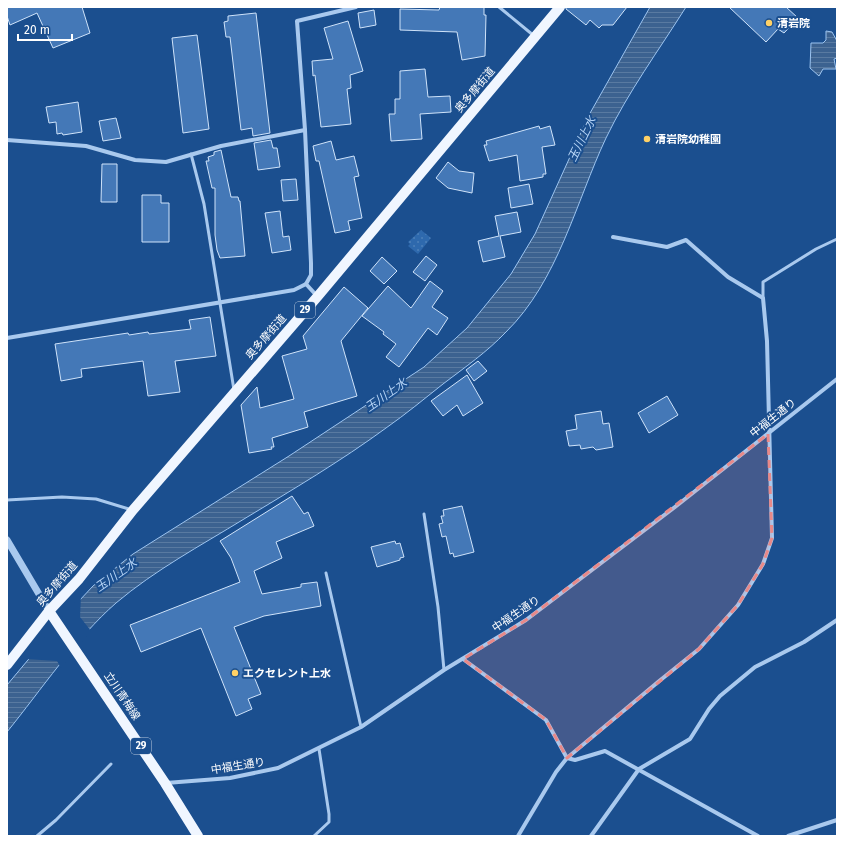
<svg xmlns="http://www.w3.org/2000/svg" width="844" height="843" viewBox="0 0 844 843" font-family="'Fira Sans','Noto Sans JP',sans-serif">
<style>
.park{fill:url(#park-dots)}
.water{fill:url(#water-rules);stroke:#9cc4f0}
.pier{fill:#1b4f8f}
.building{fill:#4478b7;stroke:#cfe3fa}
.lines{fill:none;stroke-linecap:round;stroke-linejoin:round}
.service{stroke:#a9c9ee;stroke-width:3}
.minor{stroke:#a9c9ee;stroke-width:4}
.tertiary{stroke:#a9c9ee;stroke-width:7}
.primary{stroke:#f0f6ff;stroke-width:10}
.marked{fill:#e88989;fill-opacity:0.2;stroke:#e88989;stroke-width:3;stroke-dasharray:8 5;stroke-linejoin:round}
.poi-dot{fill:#ffd166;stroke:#1b4f8f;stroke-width:1.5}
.labels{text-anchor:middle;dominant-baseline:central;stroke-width:4;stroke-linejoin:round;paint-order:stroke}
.shield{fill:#1b4f8f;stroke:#bbcadd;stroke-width:1}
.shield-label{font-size:10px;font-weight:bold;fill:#fff}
.poi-label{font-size:11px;font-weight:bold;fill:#fff;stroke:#1b4f8f;text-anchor:start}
.street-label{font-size:11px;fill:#fff;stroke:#1b4f8f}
.water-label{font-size:12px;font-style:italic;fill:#b5d3f5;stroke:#1b4f8f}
</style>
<defs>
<pattern id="park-dots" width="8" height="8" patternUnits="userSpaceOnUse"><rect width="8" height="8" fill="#2e69ad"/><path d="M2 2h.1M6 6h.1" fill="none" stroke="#4d80b9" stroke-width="1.8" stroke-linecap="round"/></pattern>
<pattern id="water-rules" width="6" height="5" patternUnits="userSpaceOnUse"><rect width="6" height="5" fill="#3c6290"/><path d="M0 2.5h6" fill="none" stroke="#597aa1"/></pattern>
</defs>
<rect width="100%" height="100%" fill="#1b4f8f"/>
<polygon class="park" points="421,230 431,238 418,254 408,246 410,244 408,242"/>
<g class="water">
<path d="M650 7H686C659 50 628 92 606 138 576 202 558 281 506 332 487 352 464 368 443 384 424 399 406 414 386 428 341 461 292 490 244 519 200 546 155 570 116 603 76 638 41 690 7 732V685L64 617 93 586 133 554 289 456 424 367 467 328 511 274 535 234 589 115Z"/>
<polygon points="826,31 832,32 837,41 837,58 834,59 836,69 823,69 819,76 810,68 811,43 823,43 826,40"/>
</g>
<polygon class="pier" points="81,595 80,617 91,631 61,668 57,661 26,659"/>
<g class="building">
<polygon points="7,7 82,7 90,33 53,48 37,13 10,25 7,16"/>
<polygon points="440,7 484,7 484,15 486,15 485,56 462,60 457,32 400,30 400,9 439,10"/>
<polygon points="566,7 627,7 613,25 602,25 599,28 590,20 586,25 566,9"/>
<polygon points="729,7 786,7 798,18 784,33 778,29 766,42"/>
<polygon points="374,10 376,25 360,28 358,13"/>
<polygon points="256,13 270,133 253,136 252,128 241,130 230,37 226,37 224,22 228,21 228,16"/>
<polygon points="348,21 363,71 350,75 351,88 347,89 351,124 321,127 315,75 313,76 312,61 333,59 324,28"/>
<polygon points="197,35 209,129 183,133 172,38"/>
<polygon points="425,69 428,97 450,96 451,112 420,114 422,139 391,141 389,114 395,114 395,99 400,99 400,71"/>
<polygon points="78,102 82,132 63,135 62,133 57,134 56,122 49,123 46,107"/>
<polygon points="116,118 121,138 103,141 99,121"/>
<polygon points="539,126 540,129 550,126 555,145 542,147 546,174 543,174 543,177 520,181 517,155 489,161 484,145 487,145 486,141"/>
<polygon points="271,140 273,148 277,148 280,167 258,170 254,143"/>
<polygon points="331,141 336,160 354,156 359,176 354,177 362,218 348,221 350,230 335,233 319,161 316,161 313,146"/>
<polygon points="221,150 231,197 238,197 239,201 240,201 245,256 220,258 217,250 215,235 215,188 212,188 206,161 209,161 208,157 214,155 214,152"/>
<polygon points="448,162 459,171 474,173 472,193 448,188 436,178"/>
<polygon points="102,164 117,164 117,202 101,202"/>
<polygon points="296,179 298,200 283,201 281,180"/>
<polygon points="529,184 533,204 511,208 508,188"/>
<polygon points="142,195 161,195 161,203 169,203 169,242 142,242"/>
<polygon points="280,211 283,237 289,236 291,250 272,253 265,213"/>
<polygon points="517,212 521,232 500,236 505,257 483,262 478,241 499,236 495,216"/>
<polygon points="426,256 437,265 425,281 413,272"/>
<polygon points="382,257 397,271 384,284 370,271"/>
<polygon points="430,281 443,291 432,307 448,318 437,335 428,328 399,367 386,357 396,344 383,334 384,332 362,316 388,286 411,308"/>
<polygon points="344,287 368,308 341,341 357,396 304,412 308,427 272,438 274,447 271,447 272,449 249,453 241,405 257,387 260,408 294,399 282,356 307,349 303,336"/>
<polygon points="210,317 216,356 175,361 180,392 148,396 143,361 81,369 82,377 61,381 55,344 128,333 129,335 148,332 149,334 191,329 189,320"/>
<polygon points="478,361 487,371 474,381 466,370"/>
<polygon points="467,375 483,403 463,416 457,405 443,416 431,401"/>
<polygon points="667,396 678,415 649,433 638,413"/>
<polygon points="601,411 603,424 609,423 613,447 596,450 593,447 581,449 580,445 569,446 566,431 577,429 575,415"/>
<polygon points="292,496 304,514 308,512 314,526 276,542 282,558 254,571 262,594 301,587 301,584 317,582 321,606 264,616 234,627 261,694 248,699 252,709 236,716 201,628 141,652 130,625 240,582 231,558 220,541"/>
<polygon points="462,506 474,552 454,557 453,553 450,554 446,536 442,537 439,524 443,523 441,516 444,516 443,510"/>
<polygon points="395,541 396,544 400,543 404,557 400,558 400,560 377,567 371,547"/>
</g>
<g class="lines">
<g class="service">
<polyline points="499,7 533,35"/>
<polyline points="191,154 204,204 234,390"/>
<polyline points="763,298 763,282 816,249 837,239"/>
<polyline points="7,500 62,497 96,499 132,510"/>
<polyline points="424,514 438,607 444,670"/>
<polyline points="326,573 361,727"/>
<polyline points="37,836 56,820 111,764"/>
<polyline points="314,836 329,822 329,814 319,749"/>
</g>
<g class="minor">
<polyline points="7,140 86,146 135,160 166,162 221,146 305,130"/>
<polyline points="317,296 306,284 311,275 311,263 305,130 297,21 356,7"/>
<polyline points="7,338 294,290 306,284"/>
<polyline points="463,659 546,720 567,758 575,760 605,751 758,836"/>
<polyline points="166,783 230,778 278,768 361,727 444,670 526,620 675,507 837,379"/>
<polyline points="518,836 556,772 567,758 658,682 699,649 738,605 763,564 772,538 767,341 763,298 728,277 686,240 667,247 613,237"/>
<polyline points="591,836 639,769 690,739 709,709 720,696 755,667 804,642 837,620"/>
<polyline points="788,836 837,820"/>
</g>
<polyline class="tertiary" points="7,540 49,611"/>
<g class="primary">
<polyline points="49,611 165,783 198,836"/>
<polyline points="7,665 49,611 79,579 133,510 318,296 560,7"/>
</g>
</g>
<path class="marked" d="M768 434 772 538 763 564 738 605 699 649 567 758 546 720 463 659 526 620Z"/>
<g class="poi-dot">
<circle cx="769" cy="23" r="4"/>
<circle cx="647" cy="139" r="4"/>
<circle cx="235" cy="673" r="4"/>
</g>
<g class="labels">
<g class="shield">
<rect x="295" y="302" width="20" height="16" rx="3"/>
<rect x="131" y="738" width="20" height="16" rx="3"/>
</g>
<g class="shield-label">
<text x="305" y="310">29</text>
<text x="141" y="746">29</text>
</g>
<g class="poi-label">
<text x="777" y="23">清岩院</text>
<text x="655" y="139">清岩院幼稚園</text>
<text x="243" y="673">エクセレント上水</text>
</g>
<g class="street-label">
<text transform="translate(475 90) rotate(-50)">奥多摩街道</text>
<text transform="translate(266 337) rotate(-49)">奥多摩街道</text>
<text transform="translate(773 418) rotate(-38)">中福生通り</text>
<text transform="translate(57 584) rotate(-49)">奥多摩街道</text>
<text transform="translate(516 614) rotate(-34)">中福生通り</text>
<text transform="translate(122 696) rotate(56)">立川青梅線</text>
<text transform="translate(238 766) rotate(-9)">中福生通り</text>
</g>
<g class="water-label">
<text transform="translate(582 139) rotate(-64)">玉川上水</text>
<text transform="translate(386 395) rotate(-35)">玉川上水</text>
<text transform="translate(116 575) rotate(-35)">玉川上水</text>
</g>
</g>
<rect width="844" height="843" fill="none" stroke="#ffffff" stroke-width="16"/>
<path d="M18 34v6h54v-6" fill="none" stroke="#ffffff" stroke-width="2"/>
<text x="24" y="34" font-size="12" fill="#ffffff" stroke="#1b4f8f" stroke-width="3" paint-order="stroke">20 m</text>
</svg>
